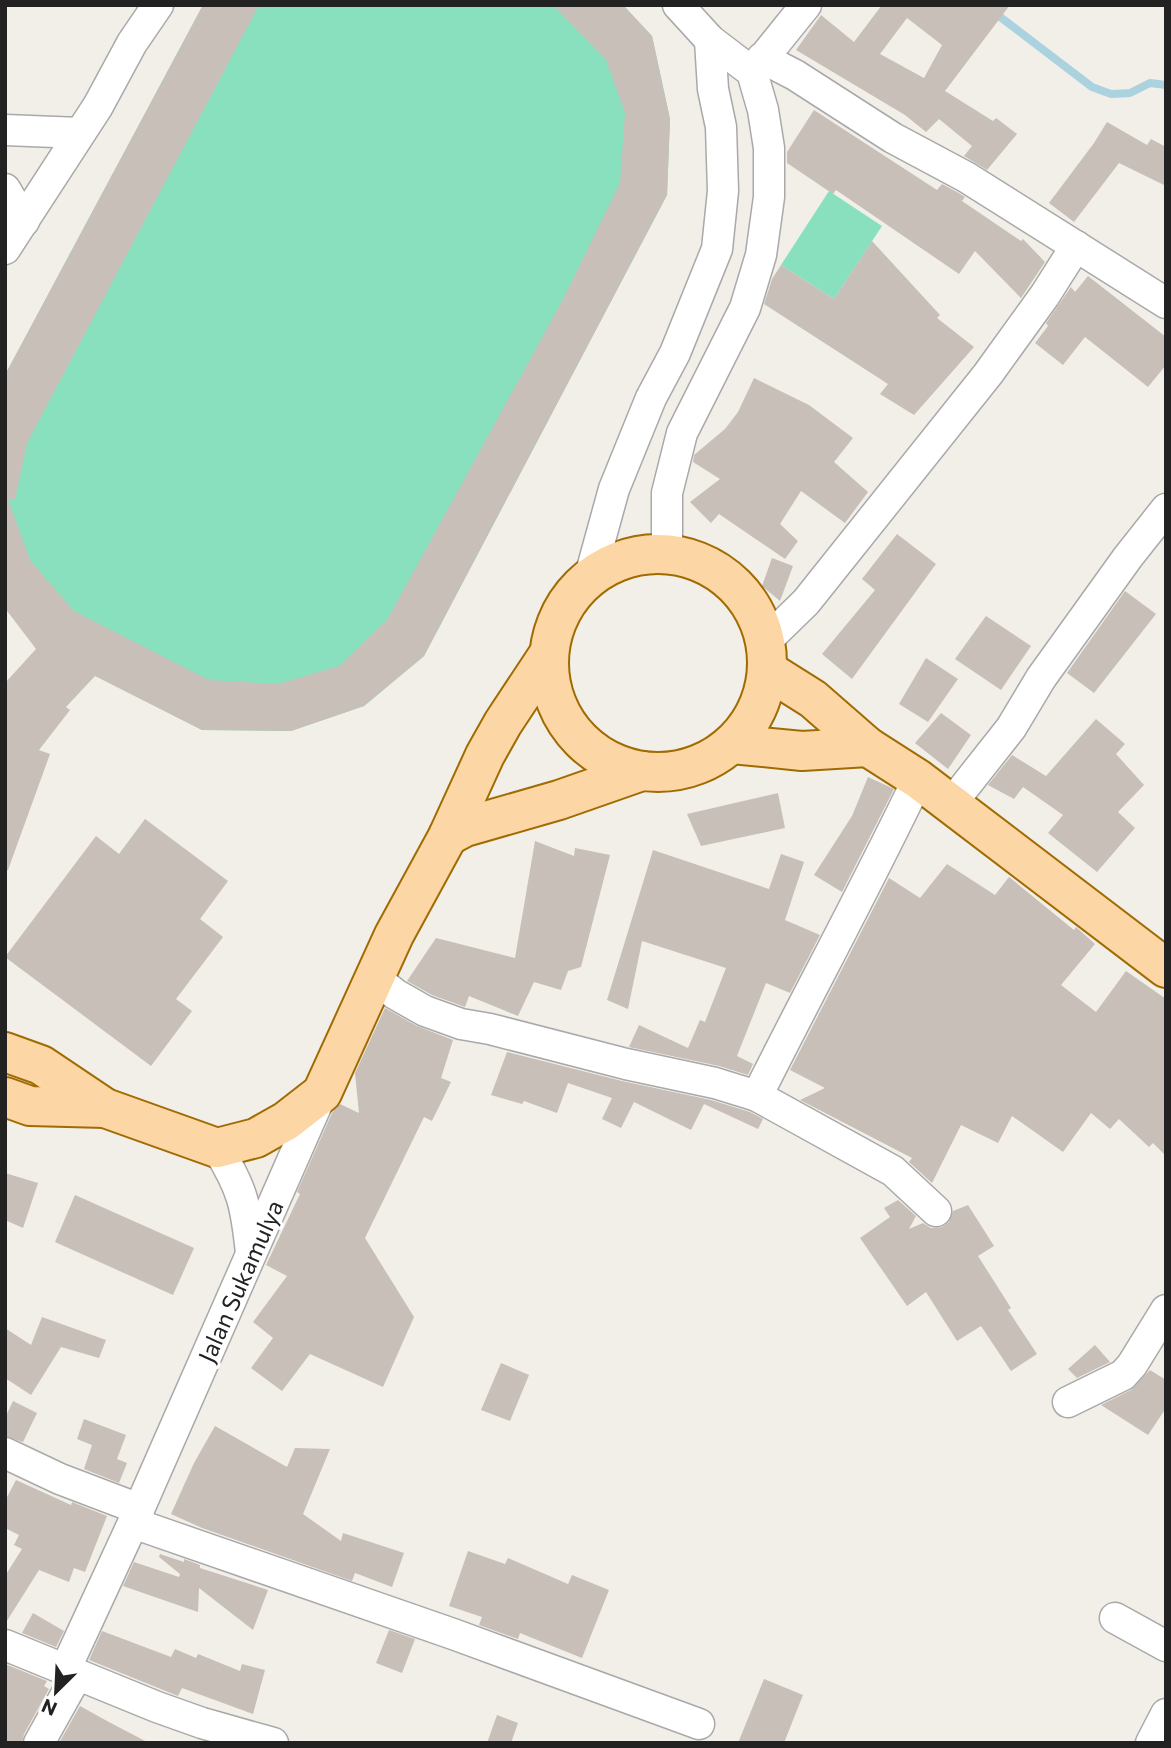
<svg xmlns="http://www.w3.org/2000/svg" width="1171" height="1748" viewBox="0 0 1171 1748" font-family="Commissioner,sans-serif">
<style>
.pitch{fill:#88e0be}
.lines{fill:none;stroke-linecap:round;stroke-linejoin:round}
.stream{stroke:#aad3df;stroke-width:8}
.building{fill:#c7bfb8;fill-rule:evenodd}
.minor-casing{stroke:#a9a9a9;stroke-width:33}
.major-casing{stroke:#a06b00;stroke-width:42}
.minor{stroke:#fff;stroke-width:30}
.major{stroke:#fcd6a4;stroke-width:38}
.labels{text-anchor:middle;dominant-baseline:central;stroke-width:6;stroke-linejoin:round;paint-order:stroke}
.street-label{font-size:24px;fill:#222;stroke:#fff}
</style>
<rect width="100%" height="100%" fill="#f2efe9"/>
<g class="pitch">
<polygon points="203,5 623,5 652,36 670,119 667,195 424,656 364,706 291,731 202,730 33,644 5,608 5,375"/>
<polygon points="829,191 882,226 834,299 781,265"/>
</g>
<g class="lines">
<polyline class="stream" points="995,13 1092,87 1111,94 1130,93 1150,83 1166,85"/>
</g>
<g class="building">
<polygon points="203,5 259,5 27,443 15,500 8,499 30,560 74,611 209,680 278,684 339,666 387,620 562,301 620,183 625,113 606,60 553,5 623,5 652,36 670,119 667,195 424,656 364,706 291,731 202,730 95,676 66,707 70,710 39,750 50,754 8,870 5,870 5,683 36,649 5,608 5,499 7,499 5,499 5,375"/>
<path d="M882 5H1010L945 91 993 121 996 118 1017 134 987 170 964 156 972 146 939 119 926 132 905 115 796 50 821 15 854 42ZM907 18 942 45 924 78 880 54Z"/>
<polygon points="814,110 937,190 942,184 957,192 965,197 962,201 1021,241 1023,239 1045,262 1021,298 975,251 959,274 836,190 833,194 787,163 787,152"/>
<polygon points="1107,122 1147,145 1151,139 1166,147 1166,186 1119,163 1074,222 1049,203 1094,143"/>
<polygon points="872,241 940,315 937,318 974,347 914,415 880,394 888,384 764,304 772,279 781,265 834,299"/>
<polygon points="1088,276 1166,337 1166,365 1148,387 1085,337 1063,365 1035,343 1048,326 1046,323 1071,287 1075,292"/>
<polygon points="754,378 809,405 853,438 834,462 868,492 845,523 801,491 780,524 798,541 785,559 719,514 711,523 690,502 720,479 693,462 694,455 725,429 738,412"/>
<polygon points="897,534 936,564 852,679 822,654 875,590 862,579"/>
<polygon points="772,558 793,566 780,601 762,586"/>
<polygon points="1125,591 1156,614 1094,693 1067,673"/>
<polygon points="986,616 1031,646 1001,690 955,659"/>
<polygon points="926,658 958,679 928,722 899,704"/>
<polygon points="941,713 971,735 948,769 915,743"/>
<polygon points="1096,719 1125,744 1116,754 1144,785 1118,812 1135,828 1097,872 1048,833 1063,815 1023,787 1014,799 988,785 1012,755 1046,776"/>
<polygon points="868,777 894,789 842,892 814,875 852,816"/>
<polygon points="778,793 785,828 701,846 687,814"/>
<polygon points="145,819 228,881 200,919 223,937 176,999 192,1011 151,1066 5,957 96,836 119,854"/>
<polygon points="535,841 574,856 575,848 610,855 581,967 568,971 561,990 534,982 518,1016 469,996 465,1007 432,995 407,981 436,938 515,958"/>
<polygon points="653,850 769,889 781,854 804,862 785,920 820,935 790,993 766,983 737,1056 753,1064 748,1075 719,1066 629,1047 639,1025 688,1048 700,1020 705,1022 726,968 642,941 628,1009 607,1000"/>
<polygon points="947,864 995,895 1009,877 1074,930 1076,927 1095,944 1061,985 1096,1012 1126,971 1166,999 1166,1156 1153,1143 1149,1147 1119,1119 1110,1129 1091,1113 1063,1152 1012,1116 998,1143 961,1125 932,1183 909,1162 912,1158 800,1100 825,1088 790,1070 889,878 920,898"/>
<polygon points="385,1008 417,1026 453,1040 441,1078 451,1082 432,1121 424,1117 365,1238 414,1317 383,1387 310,1354 282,1391 251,1368 273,1338 253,1322 287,1276 266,1265 300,1194 297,1192 332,1113 340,1104 359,1113 355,1073"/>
<polygon points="507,1052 622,1081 711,1100 750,1112 763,1119 758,1129 704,1104 691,1130 634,1102 621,1128 602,1119 612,1098 568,1083 557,1113 524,1101 522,1104 491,1095"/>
<polygon points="5,1173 38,1183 23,1228 5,1220"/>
<polygon points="75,1195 194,1248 173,1295 55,1242"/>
<polygon points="898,1200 916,1216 909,1229 923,1223 931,1228 942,1227 949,1222 953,1211 968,1205 994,1246 978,1256 1011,1308 1008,1310 1037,1354 1011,1371 981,1326 957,1341 926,1292 907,1306 860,1238 890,1217 884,1208"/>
<polygon points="42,1317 106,1340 99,1358 61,1347 31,1395 5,1378 5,1328 31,1345"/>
<polygon points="1095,1345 1110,1362 1077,1378 1068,1369"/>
<polygon points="501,1363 529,1375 510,1421 481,1410"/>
<polygon points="1150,1370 1166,1380 1166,1408 1148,1435 1101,1405 1131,1390"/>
<polygon points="13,1401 37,1413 23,1442 5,1436 5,1418"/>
<polygon points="84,1419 126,1435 117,1459 127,1463 119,1483 84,1469 92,1445 77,1439"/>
<polygon points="215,1426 287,1467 295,1448 330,1449 303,1514 341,1541 343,1533 404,1553 392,1587 355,1573 352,1581 202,1528 171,1514 194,1463"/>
<polygon points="16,1480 71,1505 72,1502 107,1516 85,1572 74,1568 69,1582 39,1570 5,1624 5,1576 22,1549 14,1545 19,1535 5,1528 5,1501"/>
<polygon points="468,1551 505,1564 508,1558 568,1584 572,1575 609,1590 582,1658 520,1633 518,1639 479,1625 482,1617 449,1606"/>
<polygon points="160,1554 184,1562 184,1559 200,1565 200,1568 268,1590 253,1630 199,1588 198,1612 123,1586 134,1562 179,1577 180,1574 159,1557"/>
<polygon points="33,1613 64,1631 56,1647 22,1633"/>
<polygon points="389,1630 415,1639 402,1673 376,1663"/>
<polygon points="102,1631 171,1657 175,1649 196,1658 198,1654 240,1671 242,1664 265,1670 253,1714 182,1688 178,1696 89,1660"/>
<polygon points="5,1664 47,1681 44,1686 49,1689 24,1734 22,1743 5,1743"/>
<polygon points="764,1679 803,1695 784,1743 738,1743"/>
<polygon points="80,1706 107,1721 149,1743 59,1743"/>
<polygon points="497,1715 518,1723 511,1743 487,1743"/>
</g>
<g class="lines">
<defs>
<g id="minor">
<polyline points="762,58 795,75 893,138 966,177 1166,303"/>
<polyline points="752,72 806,5"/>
<polyline points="5,130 80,133"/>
<polyline points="5,189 24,221"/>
<polyline points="5,249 98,106 132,43 158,5"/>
<polyline points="667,553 667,493 682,433 745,308 761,255 769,197 769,148 763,110 752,72 710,40 678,5"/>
<polyline points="590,576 614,489 651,398 675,353 717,249 723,191 721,127 713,89 710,40"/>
<polyline points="766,641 806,602 988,374 1045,295 1076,246"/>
<polyline points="951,804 1011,728 1041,678 1128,557 1166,509"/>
<polyline points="375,978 395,994 425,1011 461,1024 490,1029 626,1064 715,1083 757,1096 893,1171 936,1211"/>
<path d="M757 1096C810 990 867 886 918 779"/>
<path d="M217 1148C243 1189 246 1206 251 1253"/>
<polyline points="1068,1402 1123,1375 1132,1365 1166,1310"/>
<polyline points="5,1453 60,1479 139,1509"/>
<polyline points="133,1523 453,1634 699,1724"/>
<polyline points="1115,1618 1166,1646"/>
<polyline points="5,1645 157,1707 202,1723 273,1743"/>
<polyline points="65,1670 133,1523 321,1095"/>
<polyline points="39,1743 77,1675"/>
<polyline points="1151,1743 1166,1714"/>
</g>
<g id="major">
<circle cx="658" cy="663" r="109"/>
<polyline points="767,670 813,699 868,747 918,779 1166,968"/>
<polyline points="732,744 802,751 868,747"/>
<polyline points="448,836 465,827 559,800 642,771"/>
<polyline points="5,1052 41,1065 105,1108 217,1148 256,1138 286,1121 322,1093 394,935 448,836 485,755 503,723 548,655"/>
<polyline points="5,1097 30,1106 105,1108"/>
</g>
</defs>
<use href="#minor" class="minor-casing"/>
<use href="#major" class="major-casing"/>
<use href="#minor" class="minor"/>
<use href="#major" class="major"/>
</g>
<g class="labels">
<g class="street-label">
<text transform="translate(240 1281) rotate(-66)">Jalan Sukamulya</text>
</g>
</g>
<rect width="1171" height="1748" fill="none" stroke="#222222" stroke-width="14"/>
<g transform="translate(56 1692) rotate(204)" stroke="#ffffff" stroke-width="5" paint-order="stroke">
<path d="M0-5L12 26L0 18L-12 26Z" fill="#222222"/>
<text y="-10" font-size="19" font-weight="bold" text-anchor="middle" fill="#222222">N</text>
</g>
</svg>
